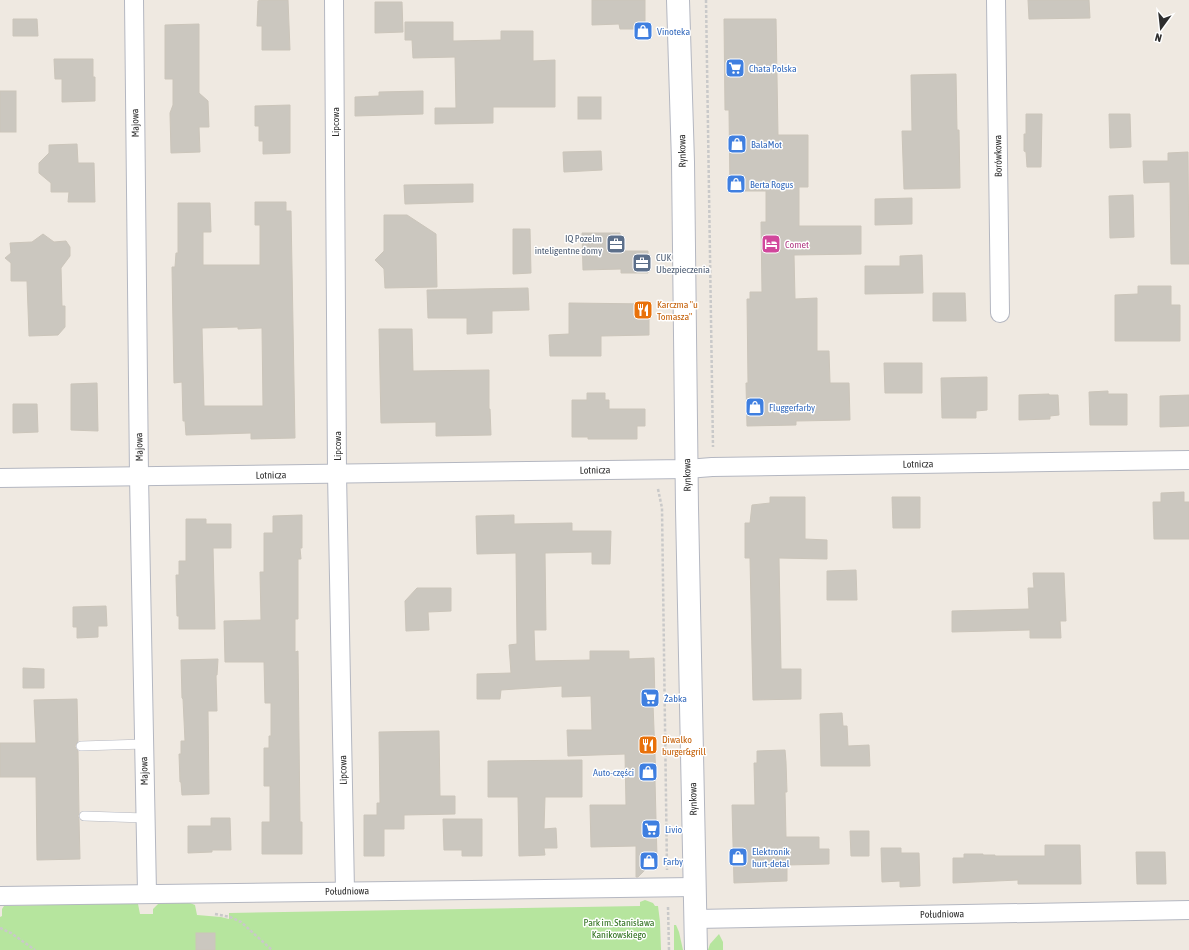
<svg xmlns="http://www.w3.org/2000/svg" width="1189" height="950" viewBox="0 0 1189 950" font-family="'Asap Condensed',sans-serif">
<style>
.green{fill:#b6e59e}
.building{fill:#cbc7bf;stroke:#cbc5ba;fill-rule:evenodd}
.lines{fill:none;stroke-linecap:round;stroke-linejoin:round}
.service-casing{stroke:#b4b7c1;stroke-width:10}
.minor-casing{stroke:#b4b7c1;stroke-width:20}
.tertiary-casing{stroke:#b4b7c1;stroke-width:24}
.path{stroke:#c9c9c9;stroke-width:2.5;stroke-dasharray:3 2;stroke-linecap:butt}
.service{stroke:#fff;stroke-width:9}
.minor{stroke:#fff;stroke-width:18}
.tertiary{stroke:#fff;stroke-width:22}
.labels{text-anchor:middle;dominant-baseline:central;stroke-width:3;stroke-linejoin:round;paint-order:stroke}
.shop-label{font-size:10px;fill:#366cbe;stroke:#fff;text-anchor:start}
.street-label{font-size:10px;fill:#2e2e2e;stroke:#fff}
.service-label{font-size:10px;fill:#4e5e75;stroke:#fff;text-anchor:end}
.hotel-label{font-size:10px;fill:#b23c85;stroke:#fff;text-anchor:start}
.food-label{font-size:10px;fill:#c56008;stroke:#fff;text-anchor:start}
.park-label{font-size:10px;fill:#2c6e1b;stroke:#fff}
</style>
<rect width="100%" height="100%" fill="#efe9e1"/>
<g class="green">
<polygon points="645,900 653,903 655,906 658,906 660,922 661,950 0,950 0,917 2,916 2,909 4,906 135,903 138,904 140,914 153,914 153,909 159,903 190,903 195,905 197,915 221,917 229,919 229,913 640,906 640,902"/>
<polygon points="674,925 676,925 679,932 683,950 674,950"/>
<polygon points="719,934 723,942 723,950 708,950 710,944"/>
</g>
<g class="building">
<polygon points="261,0 288,0 290,50 262,50 262,26 257,26 258,1"/>
<polygon points="592,0 645,0 645,29 620,29 619,24 592,25"/>
<polygon points="1028,0 1089,0 1090,18 1029,19"/>
<polygon points="375,2 402,2 403,32 375,33"/>
<polygon points="13,19 37,19 38,36 13,36"/>
<polygon points="724,19 776,19 778,135 808,135 808,187 799,187 799,226 861,226 861,254 794,255 795,299 817,298 817,351 829,351 830,383 849,383 850,420 796,421 796,425 747,426 746,383 748,383 747,299 750,299 750,292 762,292 761,222 766,222 766,191 730,191 729,110 725,110"/>
<polygon points="405,22 453,22 453,41 501,40 501,31 533,31 533,61 555,60 555,107 493,107 493,123 435,124 435,108 456,108 455,57 413,58 412,40 405,40"/>
<polygon points="199,24 199,93 208,101 209,127 199,127 200,152 171,153 170,113 173,105 173,79 165,79 165,25"/>
<polygon points="54,59 93,59 93,77 95,77 95,101 62,102 62,79 55,79"/>
<polygon points="956,74 957,130 959,130 960,188 904,189 902,131 912,131 911,75"/>
<rect x="0" y="91" width="16" height="41"/>
<polygon points="423,91 423,114 355,116 355,97 379,96 379,92"/>
<rect x="578" y="97" width="23" height="22"/>
<polygon points="290,105 290,153 263,154 263,141 259,141 259,126 255,126 255,106"/>
<polygon points="1026,114 1042,114 1041,167 1027,167 1026,152 1024,151 1024,134 1026,134"/>
<polygon points="1109,114 1130,114 1131,147 1110,148"/>
<polygon points="77,144 78,163 94,163 95,202 68,202 69,192 51,192 51,183 39,173 39,163 49,153 49,145"/>
<polygon points="601,151 602,170 564,172 563,152"/>
<polygon points="1188,152 1189,264 1171,264 1170,182 1144,183 1143,161 1168,161 1168,153"/>
<polygon points="473,184 473,202 405,204 404,185"/>
<polygon points="1133,195 1134,237 1110,238 1109,196"/>
<polygon points="912,198 912,224 875,225 875,199"/>
<path d="M255 202H286V211H291L295 438 251 439V433L186 435 185 421H183L182 382 174 383 172 267H175L176 253H178V203H210L211 232H203V265H260V225H255ZM238 327V329L262 328 263 406H204L202 328Z"/>
<polygon points="384,215 407,215 436,234 437,287 385,288 384,269 375,260 384,251"/>
<polygon points="513,229 530,229 531,273 513,274"/>
<polygon points="582,233 620,233 621,251 648,251 648,273 621,273 621,269 583,270"/>
<polygon points="43,234 54,242 66,241 70,247 70,256 61,268 62,306 65,306 65,327 58,335 29,336 27,281 11,281 11,263 5,258 11,253 10,243 32,242"/>
<polygon points="922,255 923,293 865,294 865,266 900,266 900,256"/>
<polygon points="1138,286 1171,286 1171,305 1180,305 1180,341 1115,341 1115,295 1138,294"/>
<polygon points="528,288 529,310 492,311 492,333 467,334 467,318 428,318 427,290"/>
<polygon points="933,293 965,293 966,321 933,321"/>
<polygon points="569,303 649,304 649,335 601,336 601,356 550,356 549,335 569,334"/>
<polygon points="379,329 412,329 413,371 489,370 489,409 490,409 491,435 436,436 436,422 381,423"/>
<polygon points="884,363 922,363 922,393 885,393"/>
<polygon points="987,377 987,410 976,411 976,418 942,418 941,378"/>
<polygon points="97,383 98,431 71,430 71,384"/>
<polygon points="1108,391 1108,394 1127,394 1127,425 1090,425 1089,392"/>
<polygon points="587,393 605,393 605,400 609,400 609,409 645,409 645,426 637,426 637,439 588,439 588,437 572,437 572,400 587,400"/>
<polygon points="1049,394 1049,395 1058,395 1059,415 1050,416 1050,419 1019,420 1019,395"/>
<polygon points="1189,395 1189,426 1160,427 1160,396"/>
<polygon points="13,404 37,404 38,432 13,433"/>
<polygon points="1184,492 1184,502 1189,502 1189,539 1154,539 1153,502 1161,502 1161,493"/>
<polygon points="770,497 805,497 805,539 827,540 827,559 779,558 781,669 801,669 801,699 753,700 750,558 745,558 745,523 750,523 752,505 770,503"/>
<polygon points="892,497 920,497 920,528 893,528"/>
<polygon points="302,515 302,548 300,548 301,559 298,559 298,619 295,619 295,652 298,651 300,822 302,822 302,854 262,854 262,822 270,822 270,786 264,786 264,748 269,748 269,736 271,736 271,703 265,703 264,662 225,662 224,621 261,620 260,572 264,572 264,533 273,533 273,516"/>
<polygon points="514,515 514,524 572,523 572,531 611,531 610,564 592,564 592,552 545,553 546,630 534,630 535,661 590,660 590,651 629,651 629,659 654,658 655,704 653,704 656,780 655,780 657,858 638,877 636,877 636,846 591,847 590,805 626,805 625,754 568,756 567,730 592,730 591,696 562,697 562,686 501,690 500,699 477,699 477,674 511,673 509,645 517,644 516,553 477,554 476,516"/>
<polygon points="186,519 206,519 206,524 231,524 231,548 213,548 215,629 179,629 179,616 177,616 176,575 179,575 179,561 186,561"/>
<polygon points="856,570 857,600 827,600 827,571"/>
<polygon points="1033,573 1064,573 1066,621 1060,621 1061,638 1030,638 1030,630 952,632 952,611 1029,609 1028,588 1034,588"/>
<polygon points="417,588 451,588 451,611 428,612 429,630 406,631 405,601"/>
<polygon points="106,606 107,626 98,626 98,637 77,638 77,627 73,627 73,607"/>
<polygon points="218,659 217,675 216,675 217,711 208,711 209,794 182,795 181,782 180,782 179,754 181,754 181,741 185,741 183,699 182,698 181,660"/>
<polygon points="23,668 44,669 44,688 23,688"/>
<polygon points="77,699 78,741 75,746 76,749 78,751 79,813 78,816 79,819 80,859 37,860 36,777 0,777 0,743 36,743 34,700"/>
<polygon points="842,713 843,726 847,726 848,746 869,745 870,766 821,766 820,714"/>
<polygon points="439,731 440,796 455,796 455,814 404,815 404,829 384,829 384,856 364,856 364,815 377,815 377,803 380,803 379,732"/>
<polygon points="785,750 786,762 787,792 785,792 786,837 819,837 819,849 829,849 829,864 787,865 787,881 734,883 732,805 755,805 754,763 757,763 757,751"/>
<polygon points="582,760 582,797 545,797 544,829 556,828 557,848 544,848 545,855 519,856 518,797 488,797 488,761"/>
<polygon points="211,818 230,818 231,850 212,850 212,852 188,853 188,826 211,826"/>
<polygon points="443,819 482,819 482,856 462,856 462,850 444,850"/>
<polygon points="850,831 869,831 869,856 851,856"/>
<polygon points="1045,845 1080,845 1081,884 1018,884 1018,880 953,883 953,858 964,858 964,854 983,854 983,855 995,855 995,856 1045,856"/>
<polygon points="881,848 901,848 901,853 919,853 920,886 900,887 900,881 882,882"/>
<polygon points="1136,852 1165,852 1166,884 1137,884"/>
<rect x="196" y="933" width="19" height="17"/>
</g>
<g class="lines">
<defs>
<g id="service">
<polyline points="81,746 144,744"/>
<polyline points="84,816 145,818"/>
</g>
<g id="minor">
<polyline points="134,0 139,476 147,893"/>
<polyline points="334,0 337,473 345,891"/>
<polyline points="996,0 1000,313"/>
<polyline points="0,478 687,469 712,467 1189,460"/>
<polyline points="0,896 694,887"/>
<polyline points="695,919 1189,910"/>
</g>
<polyline id="tertiary" points="678,0 683,162 687,508 696,950"/>
</defs>
<use href="#service" class="service-casing"/>
<use href="#minor" class="minor-casing"/>
<use href="#tertiary" class="tertiary-casing"/>
<g class="path">
<polyline points="706,0 713,447"/>
<polyline points="658,489 662,508 667,870"/>
<polyline points="668,907 669,950"/>
<polyline points="215,914 230,917 241,922 272,950"/>
<polyline points="0,928 11,933 35,950"/>
</g>
<use href="#service" class="service"/>
<use href="#minor" class="minor"/>
<use href="#tertiary" class="tertiary"/>
</g>
<defs>
<symbol id="shop-square" viewBox="-11 -11 22 22"><rect x="-9" y="-9" width="18" height="18" rx="4" fill="#3f7fe0" stroke="#fff"/><path d="M-5-2.5h2.3a2.7 3.5 0 0 1 5.4 0H5L5.5 6h-11ZM-1.5-2.5h3a1.5 2.3 0 0 0-3 0Z" fill="#fff"/></symbol>
<symbol id="supermarket-square" viewBox="-11 -11 22 22"><rect x="-9" y="-9" width="18" height="18" rx="4" fill="#3f7fe0" stroke="#fff"/><path d="M-6-5.5h2.5l.6 2H6L4.5 2H-2.5L-4.4-4H-6ZM-1.5 3.2a1.3 1.3 0 1 0 .1 0ZM3 3.2a1.3 1.3 0 1 0 .1 0Z" fill="#fff"/></symbol>
<symbol id="office-square" viewBox="-11 -11 22 22"><rect x="-9" y="-9" width="18" height="18" rx="4" fill="#5c6f8a" stroke="#fff"/><path d="M-6-3h4V-5.5h4V-3h4V5H-6ZM-1-4.5V-3h2v-1.5ZM-6 0V1H6V0Z" fill="#fff"/></symbol>
<symbol id="hotel-square" viewBox="-11 -11 22 22"><rect x="-9" y="-9" width="18" height="18" rx="4" fill="#d1479c" stroke="#fff"/><path d="M-6-4.5h1.5V1H6V5H4.5V3h-9V5H-6ZM-4 0a1.8 1.8 0 1 1 3.6 0ZM.5 0V-2.5h3Q6-2.5 6 0Z" fill="#fff"/></symbol>
<symbol id="restaurant-square" viewBox="-11 -11 22 22"><rect x="-9" y="-9" width="18" height="18" rx="4" fill="#e8710a" stroke="#fff"/><path d="M-5-6h1v4h1v-4h1v4h1v-4h1v5L-1.5 .5V6h-2V.5L-5-1ZM5-6V6H3V1.5H1.5Q1.5-4 5-6Z" fill="#fff"/></symbol>
</defs>
<g fill-rule="evenodd">
<use href="#shop-square" x="632" y="20" width="22" height="22"/>
<use href="#supermarket-square" x="724" y="57" width="22" height="22"/>
<use href="#shop-square" x="726" y="133" width="22" height="22"/>
<use href="#shop-square" x="725" y="173" width="22" height="22"/>
<use href="#office-square" x="605" y="233" width="22" height="22"/>
<use href="#hotel-square" x="760" y="233" width="22" height="22"/>
<use href="#office-square" x="631" y="252" width="22" height="22"/>
<use href="#restaurant-square" x="632" y="299" width="22" height="22"/>
<use href="#shop-square" x="744" y="396" width="22" height="22"/>
<use href="#supermarket-square" x="639" y="687" width="22" height="22"/>
<use href="#restaurant-square" x="637" y="734" width="22" height="22"/>
<use href="#shop-square" x="637" y="761" width="22" height="22"/>
<use href="#supermarket-square" x="640" y="818" width="22" height="22"/>
<use href="#shop-square" x="727" y="846" width="22" height="22"/>
<use href="#shop-square" x="638" y="850" width="22" height="22"/>
</g>
<g class="labels">
<g class="shop-label">
<text x="657" y="31">Vinoteka</text>
<text x="749" y="68">Chata Polska</text>
<text x="751" y="144">BalaMot</text>
<text x="750" y="184">Berta Rogus</text>
<text x="769" y="407">Fluggerfarby</text>
<text x="664" y="698">Żabka</text>
<text x="634" y="772" text-anchor="end">Auto-części</text>
<text x="665" y="829">Livio</text>
<text x="752" y="851">Elektronik<tspan x="752" dy="12">hurt-detal</tspan></text>
<text x="663" y="861">Farby</text>
</g>
<g class="street-label">
<text transform="translate(335 122) rotate(-90)">Lipcowa</text>
<text transform="translate(135 123) rotate(-91)">Majowa</text>
<text transform="translate(682 151) rotate(-91)">Rynkowa</text>
<text transform="translate(998 156) rotate(-91)">Borówkowa</text>
<text transform="translate(337 446) rotate(-90)">Lipcowa</text>
<text transform="translate(139 447) rotate(-91)">Majowa</text>
<text transform="translate(918 464) rotate(-1)">Lotnicza</text>
<text transform="translate(595 470) rotate(-1)">Lotnicza</text>
<text transform="translate(271 475) rotate(-1)">Lotnicza</text>
<text transform="translate(687 475) rotate(-91)">Rynkowa</text>
<text transform="translate(343 770) rotate(-91)">Lipcowa</text>
<text transform="translate(144 771) rotate(-91)">Majowa</text>
<text transform="translate(693 799) rotate(-91)">Rynkowa</text>
<text transform="translate(347 891) rotate(-1)">Południowa</text>
<text transform="translate(942 914) rotate(-1)">Południowa</text>
</g>
<g class="service-label">
<text x="602" y="238">IQ Pozelm<tspan x="602" dy="12">inteligentne domy</tspan></text>
<text x="656" y="257" text-anchor="start">CUK<tspan x="656" dy="12">Ubezpieczenia</tspan></text>
</g>
<g class="hotel-label">
<text x="785" y="244">Comet</text>
</g>
<g class="food-label">
<text x="657" y="304">Karczma "u<tspan x="657" dy="12">Tomasza"</tspan></text>
<text x="662" y="739">Diwalko<tspan x="662" dy="12">burger&amp;grill</tspan></text>
</g>
<g class="park-label">
<text x="619" y="922">Park im. Stanisława<tspan x="619" dy="12">Kanikowskiego</tspan></text>
</g>
</g>
<g transform="translate(1161 28) rotate(195)" stroke="#ffffff" stroke-width="3" paint-order="stroke">
<path d="M0-3L7 15L0 10L-7 15Z" fill="#2e2e2e"/>
<text y="-6" font-size="11" font-weight="bold" text-anchor="middle" fill="#2e2e2e">N</text>
</g>
</svg>
